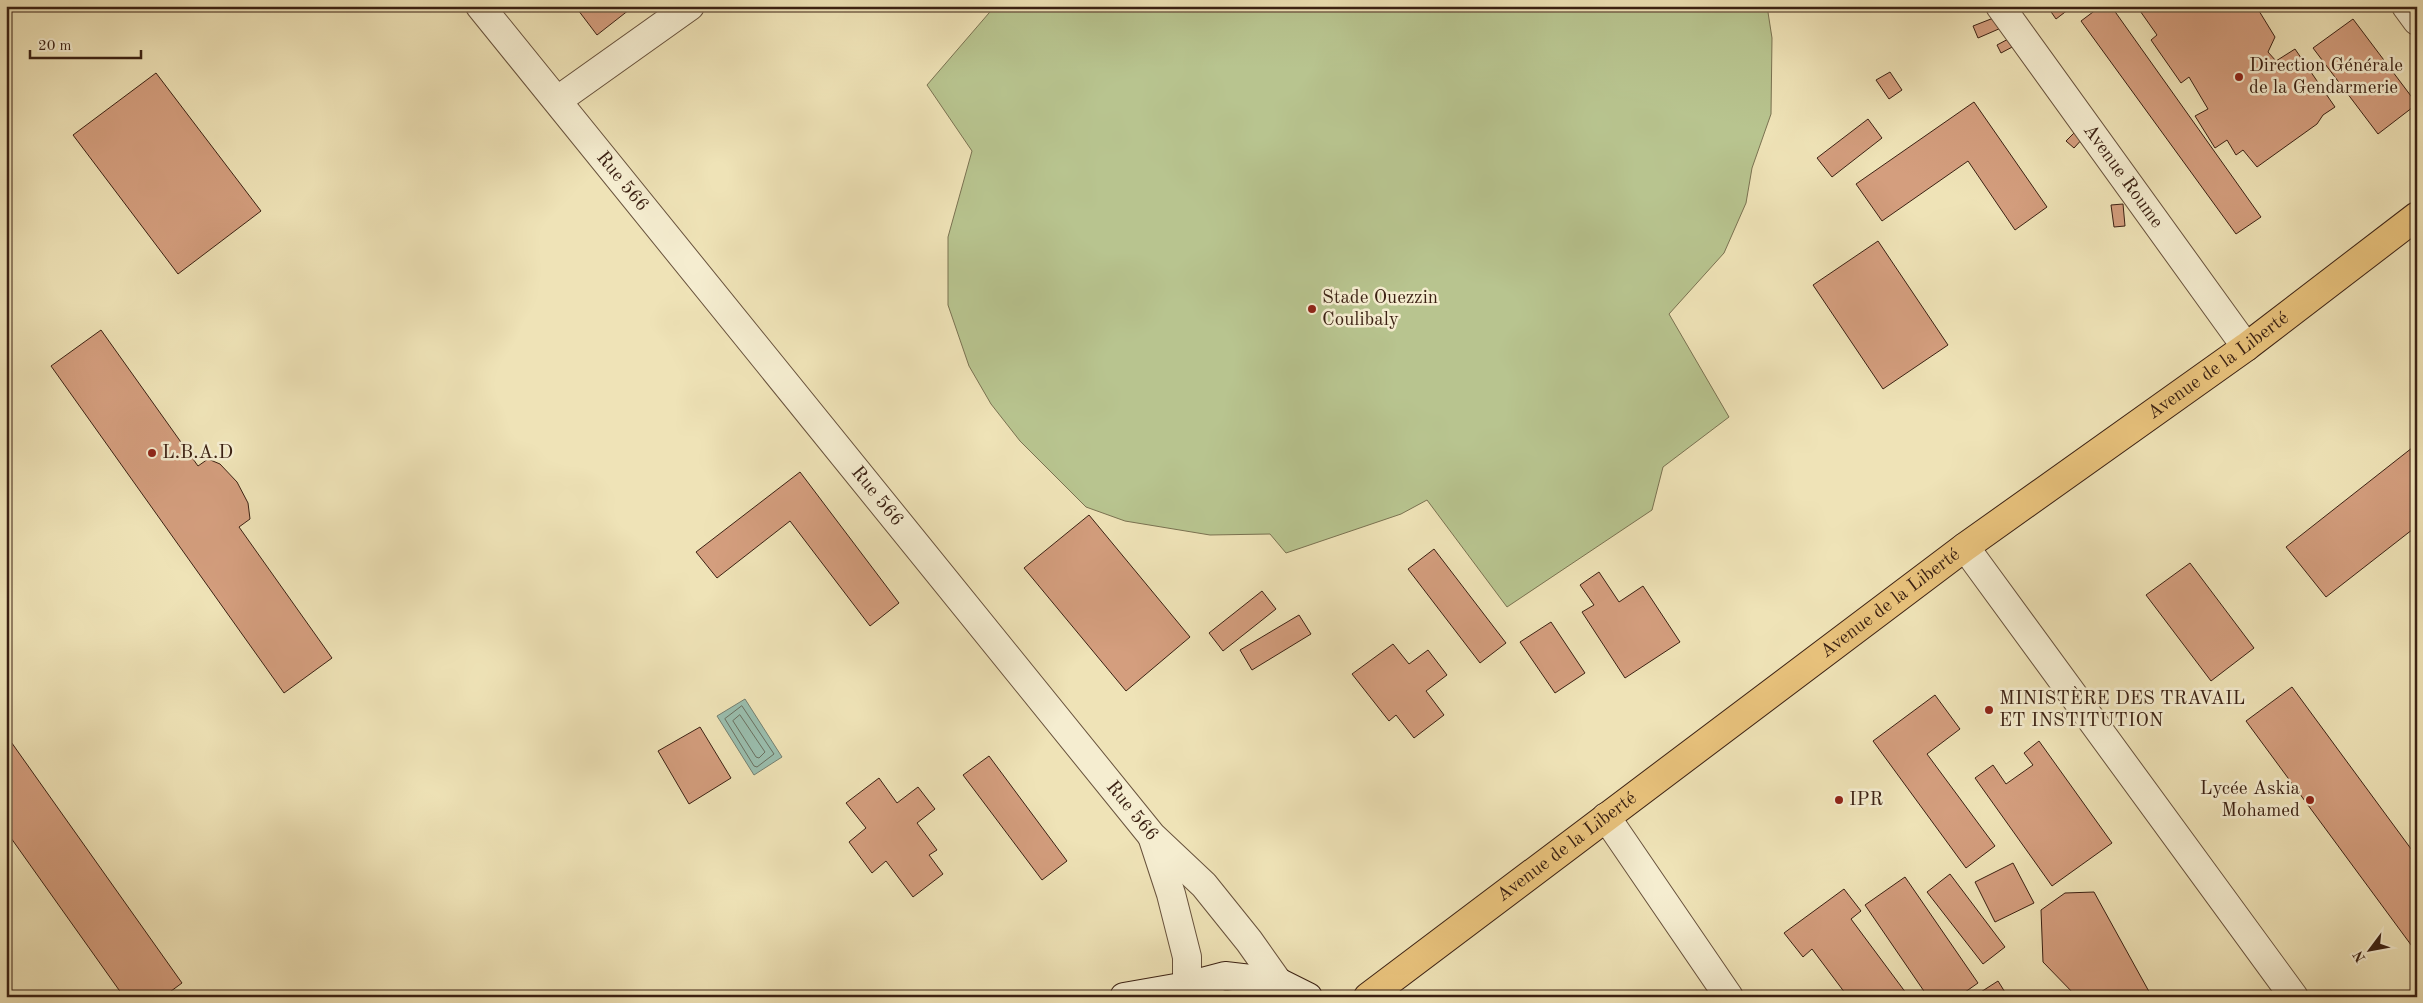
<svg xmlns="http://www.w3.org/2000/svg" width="2423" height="1003" viewBox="0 0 2423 1003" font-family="'Old Standard TT',serif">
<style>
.green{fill:#b8c48f;stroke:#7a7251}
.water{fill:#9abeae;stroke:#747f70}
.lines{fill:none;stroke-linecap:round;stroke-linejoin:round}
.shore{stroke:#6a7060;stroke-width:1}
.building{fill:#d49e7e;stroke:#3b2113}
.street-casing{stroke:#68523c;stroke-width:30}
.secondary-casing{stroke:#3b2113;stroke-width:30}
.primary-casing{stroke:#3b2113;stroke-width:30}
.street{stroke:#f5edd0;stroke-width:28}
.secondary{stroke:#f5edd0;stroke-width:28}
.primary{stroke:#e8c27c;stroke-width:28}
.poi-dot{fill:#8f2418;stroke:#f5edd0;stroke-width:2}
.labels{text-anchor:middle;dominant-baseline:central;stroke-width:5;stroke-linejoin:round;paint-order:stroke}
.poi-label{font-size:19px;fill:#3b2113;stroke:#f5edd0;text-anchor:start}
.street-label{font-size:19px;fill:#3b2113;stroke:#f5edd0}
</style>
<rect width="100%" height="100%" fill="#efe3b7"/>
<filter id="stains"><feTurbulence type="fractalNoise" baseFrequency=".004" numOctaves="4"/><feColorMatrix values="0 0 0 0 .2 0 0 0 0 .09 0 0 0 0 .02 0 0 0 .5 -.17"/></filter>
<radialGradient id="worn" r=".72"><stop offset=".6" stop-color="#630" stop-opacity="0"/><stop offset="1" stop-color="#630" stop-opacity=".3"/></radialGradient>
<polygon class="green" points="995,6 1767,6 1772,38 1771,114 1752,168 1746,203 1724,253 1669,314 1729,417 1663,467 1652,510 1507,607 1427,500 1401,514 1286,553 1270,534 1210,535 1125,521 1086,507 1020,441 991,404 969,366 948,305 948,237 972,151 927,85"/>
<polygon class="water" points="745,699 782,757 754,775 717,716"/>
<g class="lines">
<g class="shore">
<polygon points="742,706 774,754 757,767 754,766 725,719"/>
<polygon points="740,715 765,752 759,758 756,757 733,721"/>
</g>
</g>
<g class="building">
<polygon points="575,6 634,6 597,35"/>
<polygon points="2047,6 2073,6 2056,19"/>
<polygon points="2101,6 2111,6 2261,217 2236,234 2081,21"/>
<polygon points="2140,6 2256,6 2275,37 2268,52 2276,61 2295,49 2335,107 2323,115 2317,124 2257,167 2243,150 2236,155 2227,140 2215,148 2195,116 2208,109 2189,77 2181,83 2151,40 2157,35 2138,8"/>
<polygon points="1996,17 2001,28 1978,38 1973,26"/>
<polygon points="2353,19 2417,104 2378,134 2313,48"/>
<polygon points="2012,37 2016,45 2001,53 1997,45"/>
<polygon points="1890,72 1902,90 1889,99 1876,80"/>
<polygon points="156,73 261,211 178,274 73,135"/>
<polygon points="1974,102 2047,207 2015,230 1968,161 1882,221 1856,184"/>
<polygon points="1868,119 1882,138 1832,177 1817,158"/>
<polygon points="2077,130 2084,137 2074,148 2066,141"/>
<polygon points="2123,204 2125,226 2114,227 2111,205"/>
<polygon points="1878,241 1948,345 1883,389 1813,285"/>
<polygon points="101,330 198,466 208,459 220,464 237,482 248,503 250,519 239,527 332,658 284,693 51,366"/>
<polygon points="2417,444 2417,526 2326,597 2286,547"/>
<polygon points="800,472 899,603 870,626 790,521 717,578 696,552"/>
<polygon points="1089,515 1190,637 1126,691 1024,568"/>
<polygon points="1434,549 1506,643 1480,663 1408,569"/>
<polygon points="2190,563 2254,648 2211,681 2146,595"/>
<polygon points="1599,572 1619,602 1643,586 1680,642 1625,678 1582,612 1594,605 1580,585"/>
<polygon points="1262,591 1276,609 1223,651 1209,633"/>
<polygon points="1299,615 1311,634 1252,670 1240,650"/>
<polygon points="1551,622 1585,673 1555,693 1520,642"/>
<polygon points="1393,644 1409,664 1428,650 1447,675 1426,691 1444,715 1414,738 1396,715 1389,721 1352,674"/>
<polygon points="2292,687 2417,857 2417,953 2246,721"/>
<polygon points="1935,695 1960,729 1927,754 1995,846 1966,868 1873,741"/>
<polygon points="700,727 731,778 689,804 658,751"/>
<polygon points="9,739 182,983 163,997 124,997 6,831 6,741"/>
<polygon points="2039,741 2112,843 2052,886 1975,778 1993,765 2006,784 2033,765 2024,753"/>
<polygon points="989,756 1067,861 1042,880 963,775"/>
<polygon points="879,778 897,803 918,787 935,809 917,823 937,850 929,855 943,874 913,897 886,861 872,873 849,842 866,828 846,803"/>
<polygon points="2013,863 2034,903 1995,922 1975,882"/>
<polygon points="1950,874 2005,947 1983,964 1927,892"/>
<polygon points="1905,877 1978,983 1958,997 1928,997 1865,905"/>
<polygon points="1844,889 1861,911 1851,919 1909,997 1848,997 1812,949 1803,957 1784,933"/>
<polygon points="2094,892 2152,997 2077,997 2043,962 2041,910 2065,893"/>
<polygon points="1998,981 2008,997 1973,997"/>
</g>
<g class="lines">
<defs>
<g id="street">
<path id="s1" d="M480 6 1152 836 1204 885 1249 941 1278 982"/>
<path id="s2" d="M2000 6 2246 347"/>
<polyline points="2406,6 2417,21"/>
<polyline points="558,100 690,6"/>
<polyline points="1965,547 2294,997"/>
<polyline points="1606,817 1729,997"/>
<polyline points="1153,839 1171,894 1187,957 1187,986"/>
</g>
<polyline id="secondary" points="1124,997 1187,986 1225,976 1278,982 1308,997"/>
<g id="primary">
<path id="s3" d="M1368 997 1965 547 2246 347 2417 216"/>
</g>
</defs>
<use href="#street" class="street-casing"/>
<use href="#secondary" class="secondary-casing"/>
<use href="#primary" class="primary-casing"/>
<use href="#street" class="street"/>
<use href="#secondary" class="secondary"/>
<use href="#primary" class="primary"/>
</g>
<g class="poi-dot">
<circle cx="2239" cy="77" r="5"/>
<circle cx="1312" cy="309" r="5"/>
<circle cx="152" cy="453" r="5"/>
<circle cx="1989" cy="710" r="5"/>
<circle cx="1839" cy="800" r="5"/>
<circle cx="2310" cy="800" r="5"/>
</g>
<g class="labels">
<g class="poi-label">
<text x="2249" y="66">Direction Générale<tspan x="2249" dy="22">de la Gendarmerie</tspan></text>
<text x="1322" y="298">Stade Ouezzin<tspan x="1322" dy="22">Coulibaly</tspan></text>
<text x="162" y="453">L.B.A.D</text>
<text x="1999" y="699">MINISTÈRE DES TRAVAIL<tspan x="1999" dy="22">ET INSTITUTION</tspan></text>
<text x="2300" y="789" text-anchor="end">Lycée Askia<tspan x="2300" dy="22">Mohamed</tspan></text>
<text x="1849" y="800">IPR</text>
</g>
<g class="street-label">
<text stroke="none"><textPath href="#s2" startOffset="210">Avenue Roume</textPath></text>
<text stroke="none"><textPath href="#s1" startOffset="226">Rue 566</textPath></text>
<text stroke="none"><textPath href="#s3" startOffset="1059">Avenue de la Liberté</textPath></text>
<text stroke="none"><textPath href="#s1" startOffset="631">Rue 566</textPath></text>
<text stroke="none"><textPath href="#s3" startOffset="654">Avenue de la Liberté</textPath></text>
<text stroke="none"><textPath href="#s1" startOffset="1036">Rue 566</textPath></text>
<text stroke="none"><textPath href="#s3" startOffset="249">Avenue de la Liberté</textPath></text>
</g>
</g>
<rect width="2423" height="1003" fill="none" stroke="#efe3b7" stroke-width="25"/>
<rect x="8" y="8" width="2408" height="988" fill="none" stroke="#3b2113" stroke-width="2.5"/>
<rect x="12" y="12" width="2398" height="978" fill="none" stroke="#3b2113"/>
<g transform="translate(2370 950) rotate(238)" stroke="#f5edd0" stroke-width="4" paint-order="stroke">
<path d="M0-4L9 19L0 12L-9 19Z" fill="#3b2113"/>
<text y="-8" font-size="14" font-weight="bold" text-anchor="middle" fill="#3b2113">N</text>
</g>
<path d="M30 50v8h111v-8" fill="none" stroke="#3b2113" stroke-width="2.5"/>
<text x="38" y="50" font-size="15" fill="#3b2113" stroke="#f5edd0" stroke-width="4" paint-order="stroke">20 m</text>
<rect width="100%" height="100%" filter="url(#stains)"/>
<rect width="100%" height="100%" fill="url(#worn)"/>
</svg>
